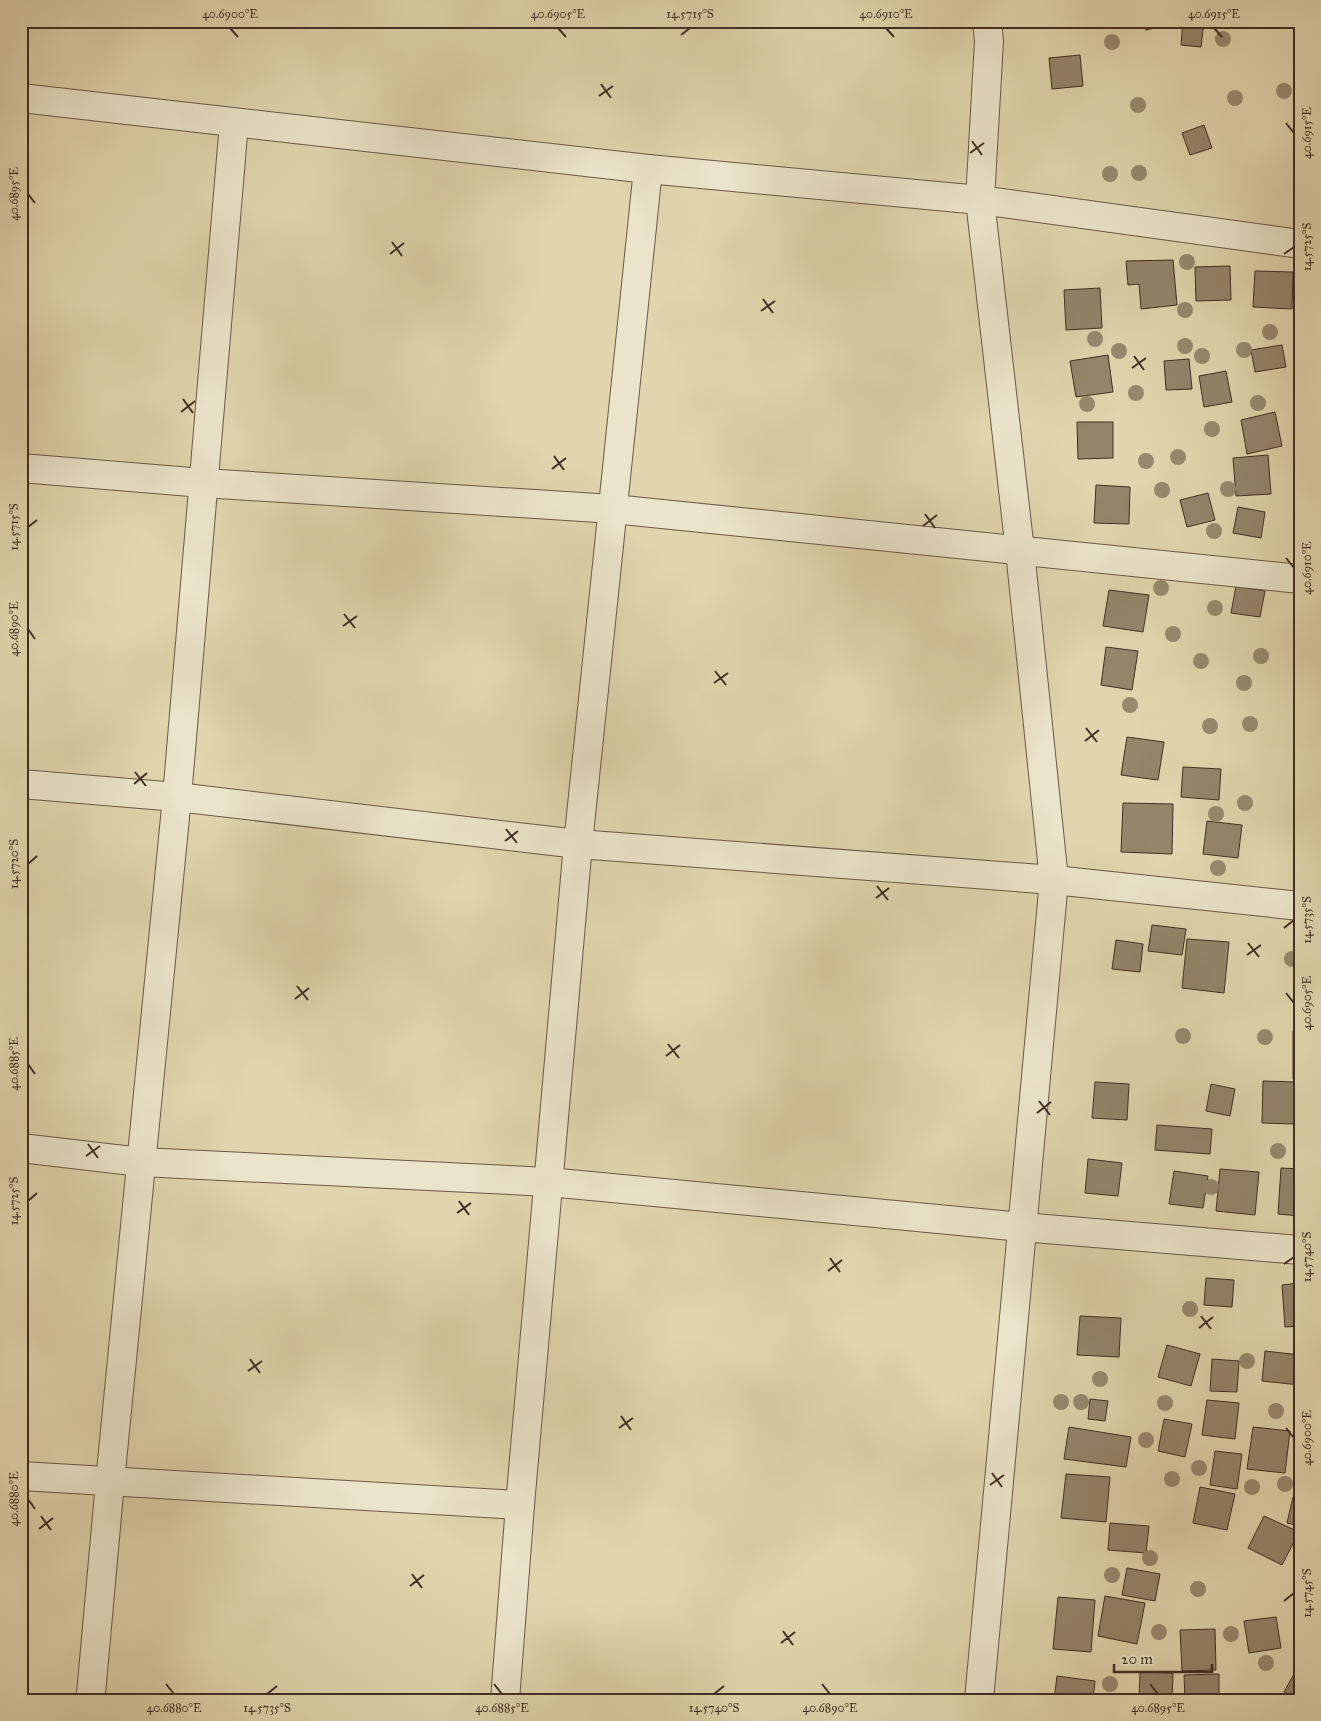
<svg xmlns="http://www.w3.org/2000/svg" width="1321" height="1721" viewBox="0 0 1321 1721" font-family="'IM FELL Great Primer',serif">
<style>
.building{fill:#94856b;stroke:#412e23}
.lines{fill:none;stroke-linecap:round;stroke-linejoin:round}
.minor-casing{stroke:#695846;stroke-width:30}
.minor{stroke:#ebe4ca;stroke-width:28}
.tree{fill:#97896e}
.ticks{fill:none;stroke:#412e23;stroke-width:2}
.neatline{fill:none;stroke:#412e23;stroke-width:2}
.ticks-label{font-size:12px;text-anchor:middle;fill:#412e23}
</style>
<rect width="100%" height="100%" fill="#e0d5ad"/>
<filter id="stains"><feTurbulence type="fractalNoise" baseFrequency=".004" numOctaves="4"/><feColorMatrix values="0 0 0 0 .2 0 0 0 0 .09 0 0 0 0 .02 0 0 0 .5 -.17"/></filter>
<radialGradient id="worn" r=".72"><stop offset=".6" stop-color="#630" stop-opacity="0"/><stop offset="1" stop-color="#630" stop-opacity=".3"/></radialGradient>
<g class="building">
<polygon points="1144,21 1181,21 1181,22 1146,30"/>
<polygon points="1183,21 1204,21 1201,47 1181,45"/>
<polygon points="1080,55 1083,86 1052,89 1049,58"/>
<polygon points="1204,125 1212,148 1190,155 1182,133"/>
<polygon points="1173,260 1177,305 1141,309 1139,284 1128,285 1126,261"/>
<polygon points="1230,266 1231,300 1196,301 1195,267"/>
<polygon points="1255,271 1293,272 1292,309 1253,307"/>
<polygon points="1100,288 1102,328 1066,330 1064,290"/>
<polygon points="1282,345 1286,367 1255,372 1251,350"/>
<polygon points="1108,355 1113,392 1076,397 1070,361"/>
<polygon points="1189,359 1192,389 1166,390 1164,361"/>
<polygon points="1226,371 1232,402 1204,407 1199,376"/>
<polygon points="1275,412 1282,446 1247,454 1241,420"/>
<polygon points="1077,422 1113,422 1113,458 1078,459"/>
<polygon points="1268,455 1271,494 1236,496 1233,458"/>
<polygon points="1096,485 1130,487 1129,524 1094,523"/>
<polygon points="1208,493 1215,520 1187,527 1180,500"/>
<polygon points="1238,507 1265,512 1261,538 1233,533"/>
<polygon points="1236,586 1265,591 1260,617 1231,613"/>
<polygon points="1109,590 1149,595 1143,632 1103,626"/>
<polygon points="1106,647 1138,651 1132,690 1101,685"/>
<polygon points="1127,737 1164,742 1158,780 1121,775"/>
<polygon points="1183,767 1221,769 1219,800 1181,797"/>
<polygon points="1123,803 1173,804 1172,854 1121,852"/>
<polygon points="1207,821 1242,825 1238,858 1203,854"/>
<polygon points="1152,925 1186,929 1182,955 1148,951"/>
<polygon points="1187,939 1229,942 1224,993 1182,988"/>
<polygon points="1116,940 1143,944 1140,972 1112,969"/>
<rect x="1293" y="1032" width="7" height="47"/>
<polygon points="1263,1081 1295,1082 1294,1124 1262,1123"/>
<polygon points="1095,1082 1129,1084 1127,1120 1092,1118"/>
<polygon points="1211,1084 1235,1089 1230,1116 1206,1111"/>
<polygon points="1157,1125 1212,1129 1210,1154 1155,1150"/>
<polygon points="1088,1159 1122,1163 1118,1196 1085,1193"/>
<polygon points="1281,1168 1300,1169 1300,1216 1278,1214"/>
<polygon points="1220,1169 1259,1172 1255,1215 1216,1211"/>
<polygon points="1174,1171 1208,1176 1203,1208 1169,1204"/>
<polygon points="1206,1278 1234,1280 1232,1307 1204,1305"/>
<polygon points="1300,1283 1300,1326 1285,1327 1282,1285"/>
<polygon points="1080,1316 1121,1318 1119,1357 1077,1355"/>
<polygon points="1167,1345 1200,1354 1191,1386 1158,1377"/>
<polygon points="1265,1351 1300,1355 1300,1385 1262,1381"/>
<polygon points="1212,1359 1239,1361 1237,1392 1210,1391"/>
<polygon points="1090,1399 1108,1401 1105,1421 1088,1419"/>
<polygon points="1207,1400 1239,1403 1235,1439 1202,1435"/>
<polygon points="1164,1419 1192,1424 1185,1457 1158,1451"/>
<polygon points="1069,1427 1131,1437 1126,1467 1064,1459"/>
<polygon points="1253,1427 1290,1431 1285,1473 1247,1469"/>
<polygon points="1215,1451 1242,1454 1237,1489 1210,1485"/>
<polygon points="1066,1474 1110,1477 1106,1522 1061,1518"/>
<polygon points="1200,1487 1235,1494 1227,1530 1193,1523"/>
<polygon points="1293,1497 1300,1499 1300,1526 1287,1523"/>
<polygon points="1264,1516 1299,1532 1282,1565 1248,1548"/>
<polygon points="1110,1523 1149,1526 1146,1553 1108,1550"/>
<polygon points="1127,1568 1160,1574 1155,1601 1122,1595"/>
<polygon points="1105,1596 1145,1603 1137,1644 1098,1636"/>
<polygon points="1058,1597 1095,1600 1091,1652 1053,1649"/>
<polygon points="1276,1617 1281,1648 1249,1653 1244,1621"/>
<polygon points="1215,1629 1216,1670 1182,1671 1180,1630"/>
<polygon points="1300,1663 1300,1700 1298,1700 1284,1692"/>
<polygon points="1140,1672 1173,1673 1172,1700 1139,1700"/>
<polygon points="1219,1674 1219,1700 1185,1700 1184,1675"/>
<polygon points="1057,1676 1095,1681 1093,1700 1054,1700"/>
<polygon points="1240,1694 1272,1696 1272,1700 1240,1700"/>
</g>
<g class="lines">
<defs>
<g id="minor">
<polyline points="21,98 648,169 980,200 1300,244"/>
<polyline points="21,468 203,483 613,509 1300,579"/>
<polyline points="21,784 177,797 234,123"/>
<polyline points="21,1148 141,1162 549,1182 1022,1227 1300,1250"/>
<polyline points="21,1476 520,1505"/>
<polyline points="91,1694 110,1482 177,797 578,844 1054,880 1300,906"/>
<polyline points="505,1700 520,1505 578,844 648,169"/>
<polyline points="979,1700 1054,880 1020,551 980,200 989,41 987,21"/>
</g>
</defs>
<use href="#minor" class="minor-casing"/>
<use href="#minor" class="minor"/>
</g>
<g class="tree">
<circle cx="1223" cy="39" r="8"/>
<circle cx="1112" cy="42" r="8"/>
<circle cx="1284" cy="91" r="8"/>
<circle cx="1235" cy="98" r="8"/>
<circle cx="1138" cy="105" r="8"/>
<circle cx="1139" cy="173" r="8"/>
<circle cx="1110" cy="174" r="8"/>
<circle cx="1187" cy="262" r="8"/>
<circle cx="1185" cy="310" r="8"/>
<circle cx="1270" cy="332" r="8"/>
<circle cx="1095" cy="339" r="8"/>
<circle cx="1185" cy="346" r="8"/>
<circle cx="1244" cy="350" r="8"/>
<circle cx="1119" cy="351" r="8"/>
<circle cx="1202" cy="356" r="8"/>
<circle cx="1136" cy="393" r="8"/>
<circle cx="1258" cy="403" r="8"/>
<circle cx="1087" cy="404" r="8"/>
<circle cx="1212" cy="429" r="8"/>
<circle cx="1178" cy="457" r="8"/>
<circle cx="1146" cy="461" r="8"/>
<circle cx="1228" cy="489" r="8"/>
<circle cx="1162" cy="490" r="8"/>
<circle cx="1214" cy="531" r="8"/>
<circle cx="1161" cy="588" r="8"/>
<circle cx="1215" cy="608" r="8"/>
<circle cx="1173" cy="634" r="8"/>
<circle cx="1261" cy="656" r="8"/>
<circle cx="1201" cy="661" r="8"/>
<circle cx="1244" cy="683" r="8"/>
<circle cx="1130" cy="705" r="8"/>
<circle cx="1250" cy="724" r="8"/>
<circle cx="1210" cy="726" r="8"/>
<circle cx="1245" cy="803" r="8"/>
<circle cx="1216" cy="814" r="8"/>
<circle cx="1218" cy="868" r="8"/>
<circle cx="1292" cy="959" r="8"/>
<circle cx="1183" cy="1036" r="8"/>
<circle cx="1265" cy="1037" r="8"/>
<circle cx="1278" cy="1151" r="8"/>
<circle cx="1211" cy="1187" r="8"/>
<circle cx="1190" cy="1309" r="8"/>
<circle cx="1247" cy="1361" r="8"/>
<circle cx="1100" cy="1379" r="8"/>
<circle cx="1061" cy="1402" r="8"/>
<circle cx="1081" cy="1402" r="8"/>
<circle cx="1165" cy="1403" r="8"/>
<circle cx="1276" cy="1411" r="8"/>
<circle cx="1146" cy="1440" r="8"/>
<circle cx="1199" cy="1468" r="8"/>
<circle cx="1172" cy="1479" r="8"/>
<circle cx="1285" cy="1484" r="8"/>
<circle cx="1252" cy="1487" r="8"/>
<circle cx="1150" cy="1558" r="8"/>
<circle cx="1112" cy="1575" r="8"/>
<circle cx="1198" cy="1589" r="8"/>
<circle cx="1159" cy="1632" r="8"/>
<circle cx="1231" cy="1634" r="8"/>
<circle cx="1266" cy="1663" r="8"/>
<circle cx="1110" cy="1684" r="8"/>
</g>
<path class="ticks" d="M230 28 238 37M558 28 566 37M886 28 894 37M1214 28 1222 37M681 35 690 28M601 84 611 98M599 96 613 86M1286 123 1294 133M972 141 982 155M970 153 984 143M28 194 35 203M392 242 402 256M390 254 404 243M1284 254 1294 247M763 299 773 313M761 311 775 301M1134 356 1144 370M1132 368 1146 358M183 399 193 413M181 412 195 401M554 456 564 470M552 469 566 458M925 514 935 528M923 526 937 515M28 527 37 520M1286 558 1294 568M344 614 355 628M343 626 357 616M28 629 35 639M715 671 726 685M714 683 728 673M1086 728 1097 742M1085 741 1099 730M135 772 146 786M134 784 147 773M506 829 517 843M505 841 518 831M28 864 37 856M877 886 888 900M876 898 889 888M1284 928 1294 920M1248 943 1259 957M1247 955 1261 945M297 986 308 1000M1286 993 1294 1003M295 999 309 988M668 1044 679 1058M666 1056 680 1045M28 1064 35 1074M1039 1101 1050 1115M1037 1113 1051 1102M88 1144 98 1158M86 1156 100 1146M28 1201 37 1193M459 1201 469 1215M457 1213 471 1203M830 1258 840 1272M1284 1264 1294 1257M828 1271 842 1260M1201 1316 1211 1329M1199 1328 1213 1317M250 1359 260 1373M248 1371 262 1361M621 1416 631 1430M619 1428 633 1418M1286 1428 1294 1438M992 1473 1002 1487M990 1485 1004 1475M28 1499 35 1509M41 1516 51 1530M39 1529 53 1518M412 1574 422 1588M410 1586 424 1575M1284 1601 1294 1593M783 1631 793 1645M781 1643 795 1632M166 1684 174 1694M494 1684 502 1694M822 1684 830 1694M1150 1684 1158 1694M267 1694 277 1686M714 1694 724 1686"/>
<rect width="1321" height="1721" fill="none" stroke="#e0d5ad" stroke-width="55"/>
<path d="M1114 1664v8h98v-8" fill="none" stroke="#412e23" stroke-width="2.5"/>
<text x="1121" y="1664" font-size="15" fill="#412e23" stroke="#ebe4ca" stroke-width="4" paint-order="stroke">20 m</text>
<rect x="28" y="28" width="1266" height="1666" class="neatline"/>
<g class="ticks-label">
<text x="230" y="18">40.6900°E</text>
<text x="558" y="18">40.6905°E</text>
<text x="690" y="18">14.5715°S</text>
<text x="886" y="18">40.6910°E</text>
<text x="1214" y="18">40.6915°E</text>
<text transform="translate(1307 133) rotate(-90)" y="4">40.6915°E</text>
<text transform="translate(14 194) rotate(-90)" y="4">40.6895°E</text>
<text transform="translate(1307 247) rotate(-90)" y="4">14.5725°S</text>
<text transform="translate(14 527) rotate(-90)" y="4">14.5715°S</text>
<text transform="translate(1307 568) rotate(-90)" y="4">40.6910°E</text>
<text transform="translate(14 629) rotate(-90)" y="4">40.6890°E</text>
<text transform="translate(14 864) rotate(-90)" y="4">14.5720°S</text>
<text transform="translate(1307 920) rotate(-90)" y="4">14.5735°S</text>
<text transform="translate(1307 1003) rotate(-90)" y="4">40.6905°E</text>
<text transform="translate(14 1064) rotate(-90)" y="4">40.6885°E</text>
<text transform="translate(14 1201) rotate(-90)" y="4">14.5725°S</text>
<text transform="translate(1307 1257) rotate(-90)" y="4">14.5740°S</text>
<text transform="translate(1307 1438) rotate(-90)" y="4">40.6900°E</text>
<text transform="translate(14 1499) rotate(-90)" y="4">40.6880°E</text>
<text transform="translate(1307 1593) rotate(-90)" y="4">14.5745°S</text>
<text x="174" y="1712">40.6880°E</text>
<text x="267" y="1712">14.5735°S</text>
<text x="502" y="1712">40.6885°E</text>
<text x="714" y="1712">14.5740°S</text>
<text x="830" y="1712">40.6890°E</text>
<text x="1158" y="1712">40.6895°E</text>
</g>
<rect width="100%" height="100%" filter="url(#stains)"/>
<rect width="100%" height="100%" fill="url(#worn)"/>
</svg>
